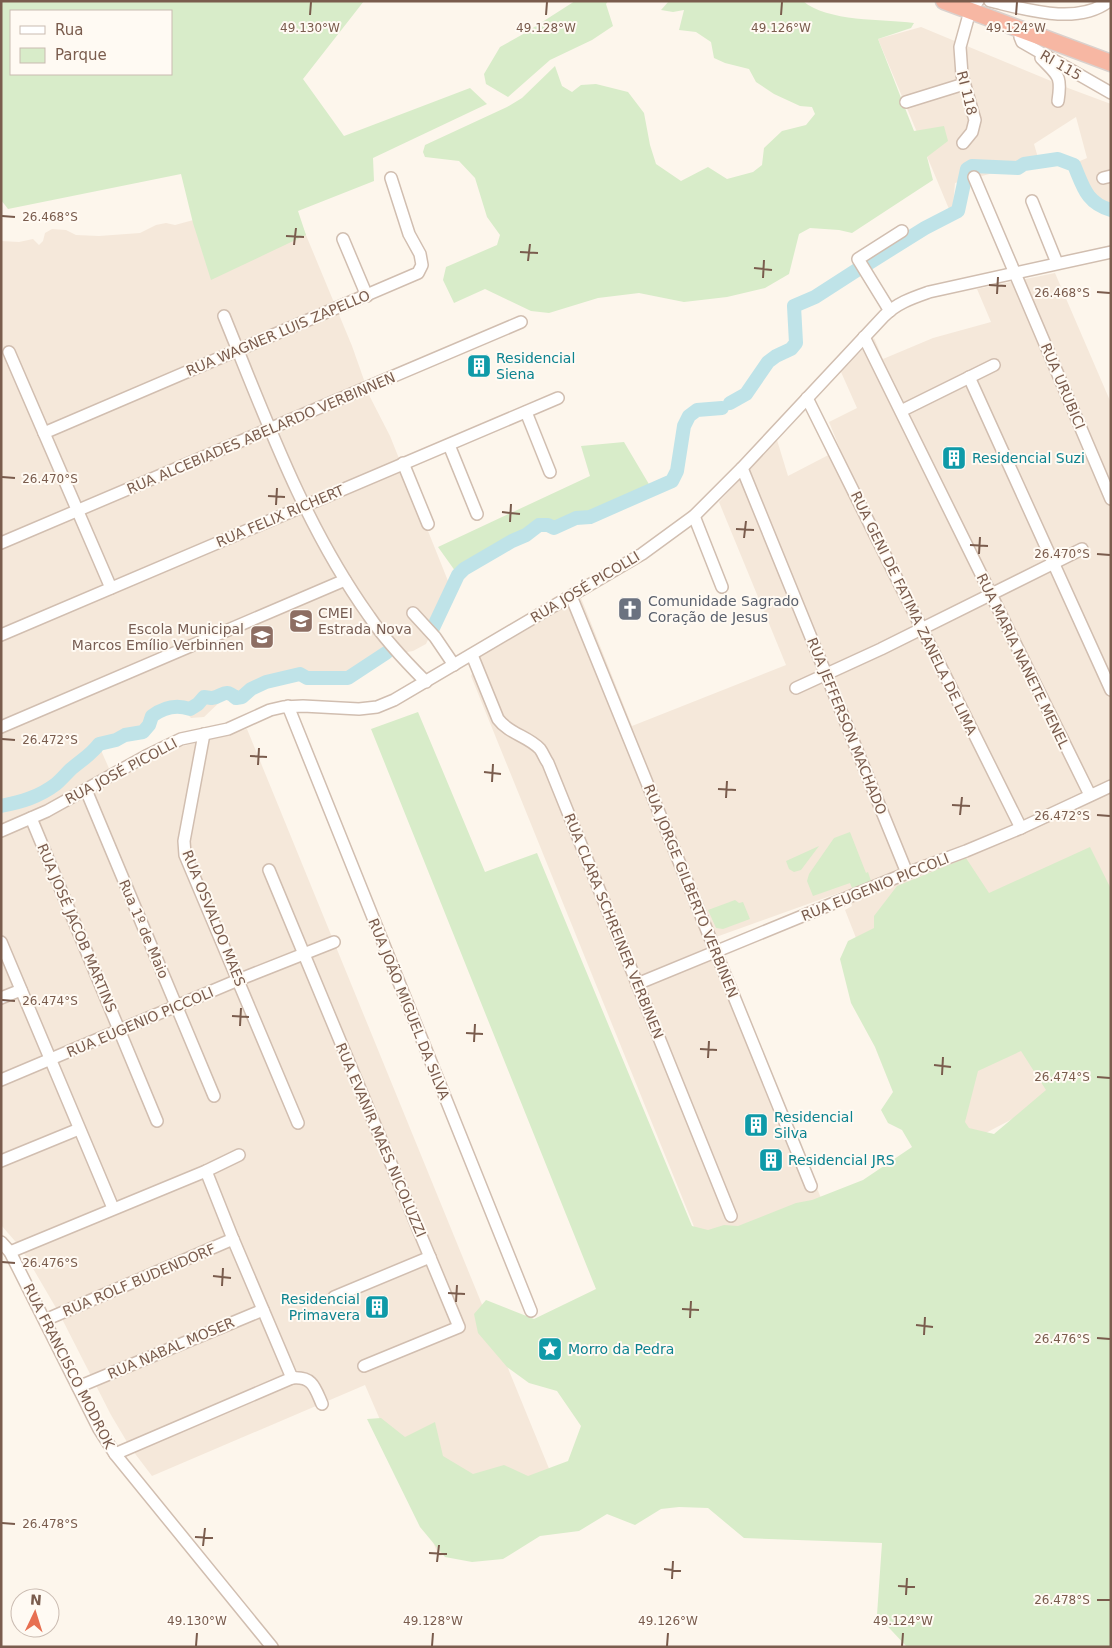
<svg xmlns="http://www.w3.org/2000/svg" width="1112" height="1648" viewBox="0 0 1112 1648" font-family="'DejaVu Sans',sans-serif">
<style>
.residential{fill:#f5e8da}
.green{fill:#d8ecc9;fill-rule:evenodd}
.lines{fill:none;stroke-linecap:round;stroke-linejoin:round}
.river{stroke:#bfe3e8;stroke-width:14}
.minor-casing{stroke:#d1beb0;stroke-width:14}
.highway-casing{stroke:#dad1cd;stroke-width:19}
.minor{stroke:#fff;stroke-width:11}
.highway{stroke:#f7b7a3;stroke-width:16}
.ticks{fill:none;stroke:#7a5c4d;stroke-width:2}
.labels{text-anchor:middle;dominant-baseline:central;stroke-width:4;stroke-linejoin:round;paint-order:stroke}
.street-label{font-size:14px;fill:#7a5c4d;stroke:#fffaf3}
.culture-label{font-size:14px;fill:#0d838f;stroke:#fffaf3;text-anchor:start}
.worship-label{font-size:14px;fill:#5b616d;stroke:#fffaf3;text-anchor:start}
.education-label{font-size:14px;fill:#785e54;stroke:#fffaf3;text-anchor:start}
.ticks-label{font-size:12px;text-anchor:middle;fill:#7a5c4d;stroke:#fffaf3;stroke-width:4;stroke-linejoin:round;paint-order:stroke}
</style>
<rect width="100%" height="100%" fill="#fdf6ec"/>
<g class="residential">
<polygon points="921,27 1068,88 1111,104 1111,209 1104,211 1073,164 1087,158 1076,117 1034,144 1039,161 955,183 953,206 949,209 878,39"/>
<polygon points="228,47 352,346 370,397 390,436 450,586 442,604 436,623 426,644 413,651 396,654 382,659 348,678 284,676 275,680 261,681 224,698 204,717 191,718 184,710 162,708 157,718 100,748 115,782 169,750 247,729 570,1520 439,1556 365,1385 152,1476 130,1447 111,1415 59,1313 21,1248 1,1225 1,241 19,242 33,239 39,245 43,241 45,233 52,229 66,230 76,235 99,236 140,233 156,225 166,223 175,225 212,215"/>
<polygon points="1055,273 1111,403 1111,1291 1039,1105 942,1156 845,910 852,906 847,890 716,937 876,1335 731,1318 471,676 480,657 581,598 632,726 786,665 719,502 777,440 788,476 840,449 829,422 857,408 841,372 874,338 883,359 933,338 991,322 977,289"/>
</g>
<g class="green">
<path d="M1 1H364L303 79 344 136 470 88 487 104 373 158 374 181 298 211 306 235 211 280 193 223 181 174 8 209 1 200ZM171 11V74H11V11Z"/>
<polygon points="575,1 608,1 606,4 613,26 592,40 550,60 508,97 486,84 484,74 500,47 525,33"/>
<path d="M669 1H803C827 22 883 19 914 23L911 28 878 39 914 131 944 126 948 141 927 157 933 180 852 233 839 230 810 228 799 234 789 274 765 288 727 297 684 302 639 293 598 298 549 313 531 311 485 289 454 303 443 280 446 267 497 245 500 235 487 217 475 178 459 161 425 157 423 152 425 145 507 107 522 98 555 66 562 86 572 92 581 85 596 84 628 92 644 113 650 145 656 164 681 181 708 167 727 179 753 172 762 165 764 148 782 131 806 125 815 114 812 107 800 106 774 94 756 82 749 69 725 63 714 58 711 42 696 32 679 30 684 10 673 12 661 10Z"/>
<path d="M624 442 653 491 590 517 576 518 554 528C549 526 544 524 539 526 534 528 530 533 526 535 503 548 476 557 458 575L438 547 590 476 581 446Z"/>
<path d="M418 712 485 872 537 853 692 1226 708 1230 724 1225 738 1226 796 1203 812 1200 863 1180 912 1147 902 1130 888 1123 881 1110 893 1092 875 1047 851 1003 840 959 848 941 874 928V916L897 886 966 858 989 893 1090 847 1111 889V1647H907L877 1615 882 1543 744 1538 708 1508 679 1507 661 1509 635 1525 607 1514 579 1531 540 1536 503 1559 472 1562 445 1557 420 1527 367 1419 381 1418 405 1437 435 1422 443 1456 473 1474 504 1465 528 1476 568 1461 581 1426 557 1391 529 1383 507 1367 478 1333 474 1314 486 1300 534 1319 596 1289 371 729ZM1021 1051 1046 1090 994 1134 969 1128 965 1122 978 1071Z"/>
<polygon points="850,832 866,873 868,872 871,881 852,888 850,883 813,896 807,881 809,874 834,838"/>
<polygon points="819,846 801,870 794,872 789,869 786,861"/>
<polygon points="735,900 739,903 743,902 750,919 723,929 716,928 708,910"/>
</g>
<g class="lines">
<g class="river">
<path d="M869 263 925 228 958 211 967 169 972 166 1018 168 1024 164 1058 159 1074 165C1083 186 1086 203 1111 210"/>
<polyline points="730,403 746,394 768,362 776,356 791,349 796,343 794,306 815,297 860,268"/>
<polyline points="433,628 458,575 464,569 512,541 526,535 539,525 548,525 554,528 576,518 590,517 672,481 677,471 684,426 689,416 697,410 722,408"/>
<path d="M1 806C21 802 39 797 56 784 61 780 65 775 70 770 80 761 91 755 99 744L116 740 125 735 143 732 149 725 152 716C164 707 176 704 190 709L198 704 204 697C207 697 210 698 212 698 223 697 224 687 236 698L242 697 251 689 266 682 300 674 307 678H348L386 653"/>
</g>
<defs>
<g id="minor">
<path d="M990 1C1025 9 1077 26 1109 1"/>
<polyline points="1021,30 1020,37 1022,42 1111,93"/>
<path d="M1041 58C1058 76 1062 75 1058 101"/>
<polyline points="906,102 964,84"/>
<polyline points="963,143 972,132 975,120 962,75 960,47 970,11 978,1"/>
<polyline points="974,177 1111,499"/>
<polyline points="1103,178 1111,176"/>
<polyline points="1032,201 1057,263"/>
<polyline points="343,239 367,296"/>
<polyline points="890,311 858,259 902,231"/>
<path d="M224 316C266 419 304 525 369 616 385 640 406 662 426 682"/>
<polyline points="864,337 1090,795"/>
<polyline points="9,352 111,588"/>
<polyline points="969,377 1111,690"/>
<polyline points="807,398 1021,828"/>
<polyline points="901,411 994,365"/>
<polyline points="526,412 550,472"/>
<polyline points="44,433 418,273 422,265 420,254 409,234 391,178"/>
<polyline points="449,445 477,514"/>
<polyline points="403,463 428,524"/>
<polyline points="742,468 907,873"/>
<polyline points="694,516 722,587"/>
<polyline points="1,543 521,322"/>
<polyline points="571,596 811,1186"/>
<polyline points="413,613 435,637 454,665"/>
<polyline points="1,635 558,398"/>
<path d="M472 655 498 719C509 734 528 736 540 749 543 753 545 759 548 763L731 1216"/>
<polyline points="796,688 881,649 1082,549"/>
<polyline points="288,706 531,1311"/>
<polyline points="1,727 345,580"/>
<polyline points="204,734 184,841 185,855 298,1123"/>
<polyline points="86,790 214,1096"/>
<polyline points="31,818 157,1121"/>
<path d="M1 831 47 811 146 756 181 739 228 729 270 710 283 707 303 706 359 709 377 707 394 700 642 554 694 516 742 468 884 316C897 303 912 298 929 292L1111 252"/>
<polyline points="269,870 459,1327 364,1366"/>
<polyline points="1,942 113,1208"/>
<polyline points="637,984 907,873 966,851 1021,828 1111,786"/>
<polyline points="1,998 21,990"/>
<polyline points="1,1080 238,980 334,942"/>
<polyline points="1,1161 79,1129"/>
<path d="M206 1171 233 1239 292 1378C313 1376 315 1388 322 1404"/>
<polyline points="1,1242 10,1252 99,1429 115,1454 272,1647"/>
<polyline points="10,1252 206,1171 239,1155"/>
<polyline points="334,1297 430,1257"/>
<polyline points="45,1320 233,1239"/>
<polyline points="78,1387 263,1310"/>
<polyline points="115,1454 292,1378"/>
</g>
<polyline id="highway" points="944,1 1111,63"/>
</defs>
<use href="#minor" class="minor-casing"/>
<use href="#highway" class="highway-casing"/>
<use href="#minor" class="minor"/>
<use href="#highway" class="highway"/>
</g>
<path class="ticks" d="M310 15 311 2M546 15 547 2M781 15 782 2M1016 15 1017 2M2 216 15 217M286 236 304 237M294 245 296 228M520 252 538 253M528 261 530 244M754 268 772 270M763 278 764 260M989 285 1006 286M1097 292 1110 293M997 294 998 277M2 477 15 478M268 496 285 497M276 505 277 488M502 512 520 514M510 522 511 504M736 529 754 530M744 538 746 521M970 545 988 546M979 554 980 537M1097 554 1110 555M2 739 15 740M250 756 267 757M258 765 259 748M484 772 501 774M492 782 493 764M718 789 736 790M726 798 727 781M952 805 970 806M960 815 962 797M1097 815 1110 816M2 1000 15 1001M232 1016 249 1017M240 1026 241 1008M466 1033 483 1034M474 1042 475 1024M700 1049 717 1050M708 1058 709 1041M934 1065 951 1067M942 1075 943 1057M1097 1077 1110 1078M2 1262 15 1263M213 1276 231 1278M222 1286 223 1268M448 1293 465 1294M456 1302 457 1285M682 1309 699 1310M690 1318 691 1301M916 1325 933 1327M924 1335 925 1317M1097 1338 1110 1339M2 1523 15 1524M195 1537 213 1538M203 1546 205 1528M429 1553 447 1554M437 1562 439 1545M664 1569 681 1571M672 1579 673 1561M898 1586 915 1587M906 1595 907 1578M1097 1600H1110M196 1646 197 1633M432 1646 433 1633M667 1646 668 1633M902 1646 903 1633"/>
<defs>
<symbol id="building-square" viewBox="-11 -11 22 22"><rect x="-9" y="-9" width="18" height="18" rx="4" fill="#0f9aa8" stroke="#fffaf3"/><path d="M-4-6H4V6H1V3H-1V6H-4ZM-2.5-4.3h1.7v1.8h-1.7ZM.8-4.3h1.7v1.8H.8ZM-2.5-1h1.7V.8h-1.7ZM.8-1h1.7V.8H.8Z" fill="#fff"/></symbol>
<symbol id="church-square" viewBox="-11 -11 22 22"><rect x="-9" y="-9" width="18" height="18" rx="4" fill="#6b7280" stroke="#fffaf3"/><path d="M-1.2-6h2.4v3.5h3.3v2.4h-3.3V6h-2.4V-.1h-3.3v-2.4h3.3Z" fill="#fff"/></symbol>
<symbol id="school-square" viewBox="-11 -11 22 22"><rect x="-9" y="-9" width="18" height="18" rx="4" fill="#8d6e63" stroke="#fffaf3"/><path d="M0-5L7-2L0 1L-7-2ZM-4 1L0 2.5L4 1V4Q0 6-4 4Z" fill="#fff"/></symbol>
<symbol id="sight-square" viewBox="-11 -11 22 22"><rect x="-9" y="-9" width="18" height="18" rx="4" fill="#0f9aa8" stroke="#fffaf3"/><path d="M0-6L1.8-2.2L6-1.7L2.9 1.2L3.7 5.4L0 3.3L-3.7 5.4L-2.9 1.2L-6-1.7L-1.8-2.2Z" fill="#fff"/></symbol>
</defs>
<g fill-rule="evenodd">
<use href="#building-square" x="465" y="352" width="28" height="28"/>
<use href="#building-square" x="940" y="444" width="28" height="28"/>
<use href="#church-square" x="616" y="595" width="28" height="28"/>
<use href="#school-square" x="287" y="607" width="28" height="28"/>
<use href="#school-square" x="248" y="623" width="28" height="28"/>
<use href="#building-square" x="742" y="1111" width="28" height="28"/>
<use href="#building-square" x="757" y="1146" width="28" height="28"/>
<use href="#building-square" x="363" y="1293" width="28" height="28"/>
<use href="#sight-square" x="536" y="1335" width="28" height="28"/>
</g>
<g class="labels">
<g class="street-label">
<text transform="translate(1061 65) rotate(30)">RI 115</text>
<text transform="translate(967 93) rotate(76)">RI 118</text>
<text transform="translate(278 333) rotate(-23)">RUA WAGNER LUIS ZAPELLO</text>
<text transform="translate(1063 386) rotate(67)">RUA URUBICI</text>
<text transform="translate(261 433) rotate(-23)">RUA ALCEBIADES ABELARDO VERBINNEN</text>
<text transform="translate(280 516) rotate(-23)">RUA FELIX RICHERT</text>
<text transform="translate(585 587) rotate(-31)">RUA JOSÉ PICOLLI</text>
<text transform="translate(914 613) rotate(64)">RUA GENI DE FATIMA ZANELA DE LIMA</text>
<text transform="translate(1023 661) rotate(64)">RUA MARIA NANETE MENEL</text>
<text transform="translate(847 726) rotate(68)">RUA JEFFERSON MACHADO</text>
<text transform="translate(121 771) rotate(-28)">RUA JOSÉ PICOLLI</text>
<text transform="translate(875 887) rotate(-22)">RUA EUGENIO PICCOLI</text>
<text transform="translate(691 891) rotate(68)">RUA JORGE GILBERTO VERBINEN</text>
<text transform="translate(214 918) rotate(68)">RUA OSVALDO MAES</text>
<text transform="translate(614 926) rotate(68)">RUA CLARA SCHREINER VERBINEN</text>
<text transform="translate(77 928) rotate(67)">RUA JOSÉ JACOB MARTINS</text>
<text transform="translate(144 929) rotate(67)">Rua 1º de Maio</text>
<text transform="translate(409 1009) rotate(68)">RUA JOÃO MIGUEL DA SILVA</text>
<text transform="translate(140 1022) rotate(-23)">RUA EUGENIO PICCOLI</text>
<text transform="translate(381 1140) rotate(67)">RUA EVANIR MAES NICOLUZZI</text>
<text transform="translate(139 1280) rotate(-23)">RUA ROLF BUDENDORF</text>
<text transform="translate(171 1348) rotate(-23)">RUA NABAL MOSER</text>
<text transform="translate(69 1366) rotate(63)">RUA FRANCISCO MODROK</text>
</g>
<g class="culture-label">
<text x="496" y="358">Residencial<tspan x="496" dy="16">Siena</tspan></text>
<text x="972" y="458">Residencial Suzi</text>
<text x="774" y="1117">Residencial<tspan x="774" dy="16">Silva</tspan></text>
<text x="788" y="1160">Residencial JRS</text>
<text x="360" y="1299" text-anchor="end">Residencial<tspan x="360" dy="16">Primavera</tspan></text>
<text x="568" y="1349">Morro da Pedra</text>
</g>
<g class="worship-label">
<text x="648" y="601">Comunidade Sagrado<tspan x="648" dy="16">Coração de Jesus</tspan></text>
</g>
<g class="education-label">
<text x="318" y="613">CMEI<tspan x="318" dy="16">Estrada Nova</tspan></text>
<text x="244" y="629" text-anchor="end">Escola Municipal<tspan x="244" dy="16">Marcos Emílio Verbinnen</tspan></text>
</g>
</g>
<g class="ticks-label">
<text x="310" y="32">49.130°W</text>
<text x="546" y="32">49.128°W</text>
<text x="781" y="32">49.126°W</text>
<text x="1016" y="32">49.124°W</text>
<text x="50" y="221">26.468°S</text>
<text x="1062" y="297">26.468°S</text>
<text x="50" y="483">26.470°S</text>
<text x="1062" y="558">26.470°S</text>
<text x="50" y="744">26.472°S</text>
<text x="1062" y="820">26.472°S</text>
<text x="50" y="1005">26.474°S</text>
<text x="1062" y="1081">26.474°S</text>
<text x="50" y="1267">26.476°S</text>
<text x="1062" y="1343">26.476°S</text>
<text x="50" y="1528">26.478°S</text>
<text x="1062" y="1604">26.478°S</text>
<text x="197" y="1625">49.130°W</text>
<text x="433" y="1625">49.128°W</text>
<text x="668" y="1625">49.126°W</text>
<text x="903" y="1625">49.124°W</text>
</g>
<rect width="1112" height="1648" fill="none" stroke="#7a5c4d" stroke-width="5"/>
<rect x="10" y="10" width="162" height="65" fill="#fffaf3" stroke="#cabbb1"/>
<rect x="20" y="26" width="25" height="8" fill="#ffffff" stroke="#cabbb1"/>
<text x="55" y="35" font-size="15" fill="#7a5c4d">Rua</text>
<rect x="20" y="48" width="25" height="15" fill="#d8ecc9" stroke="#cabbb1"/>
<text x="55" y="60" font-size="15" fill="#7a5c4d">Parque</text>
<g transform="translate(35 1613) rotate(4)"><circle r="24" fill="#fffaf3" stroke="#cabbb1"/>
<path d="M0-4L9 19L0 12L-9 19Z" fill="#e76f51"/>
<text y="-8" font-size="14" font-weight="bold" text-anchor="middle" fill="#7a5c4d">N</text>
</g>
</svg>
